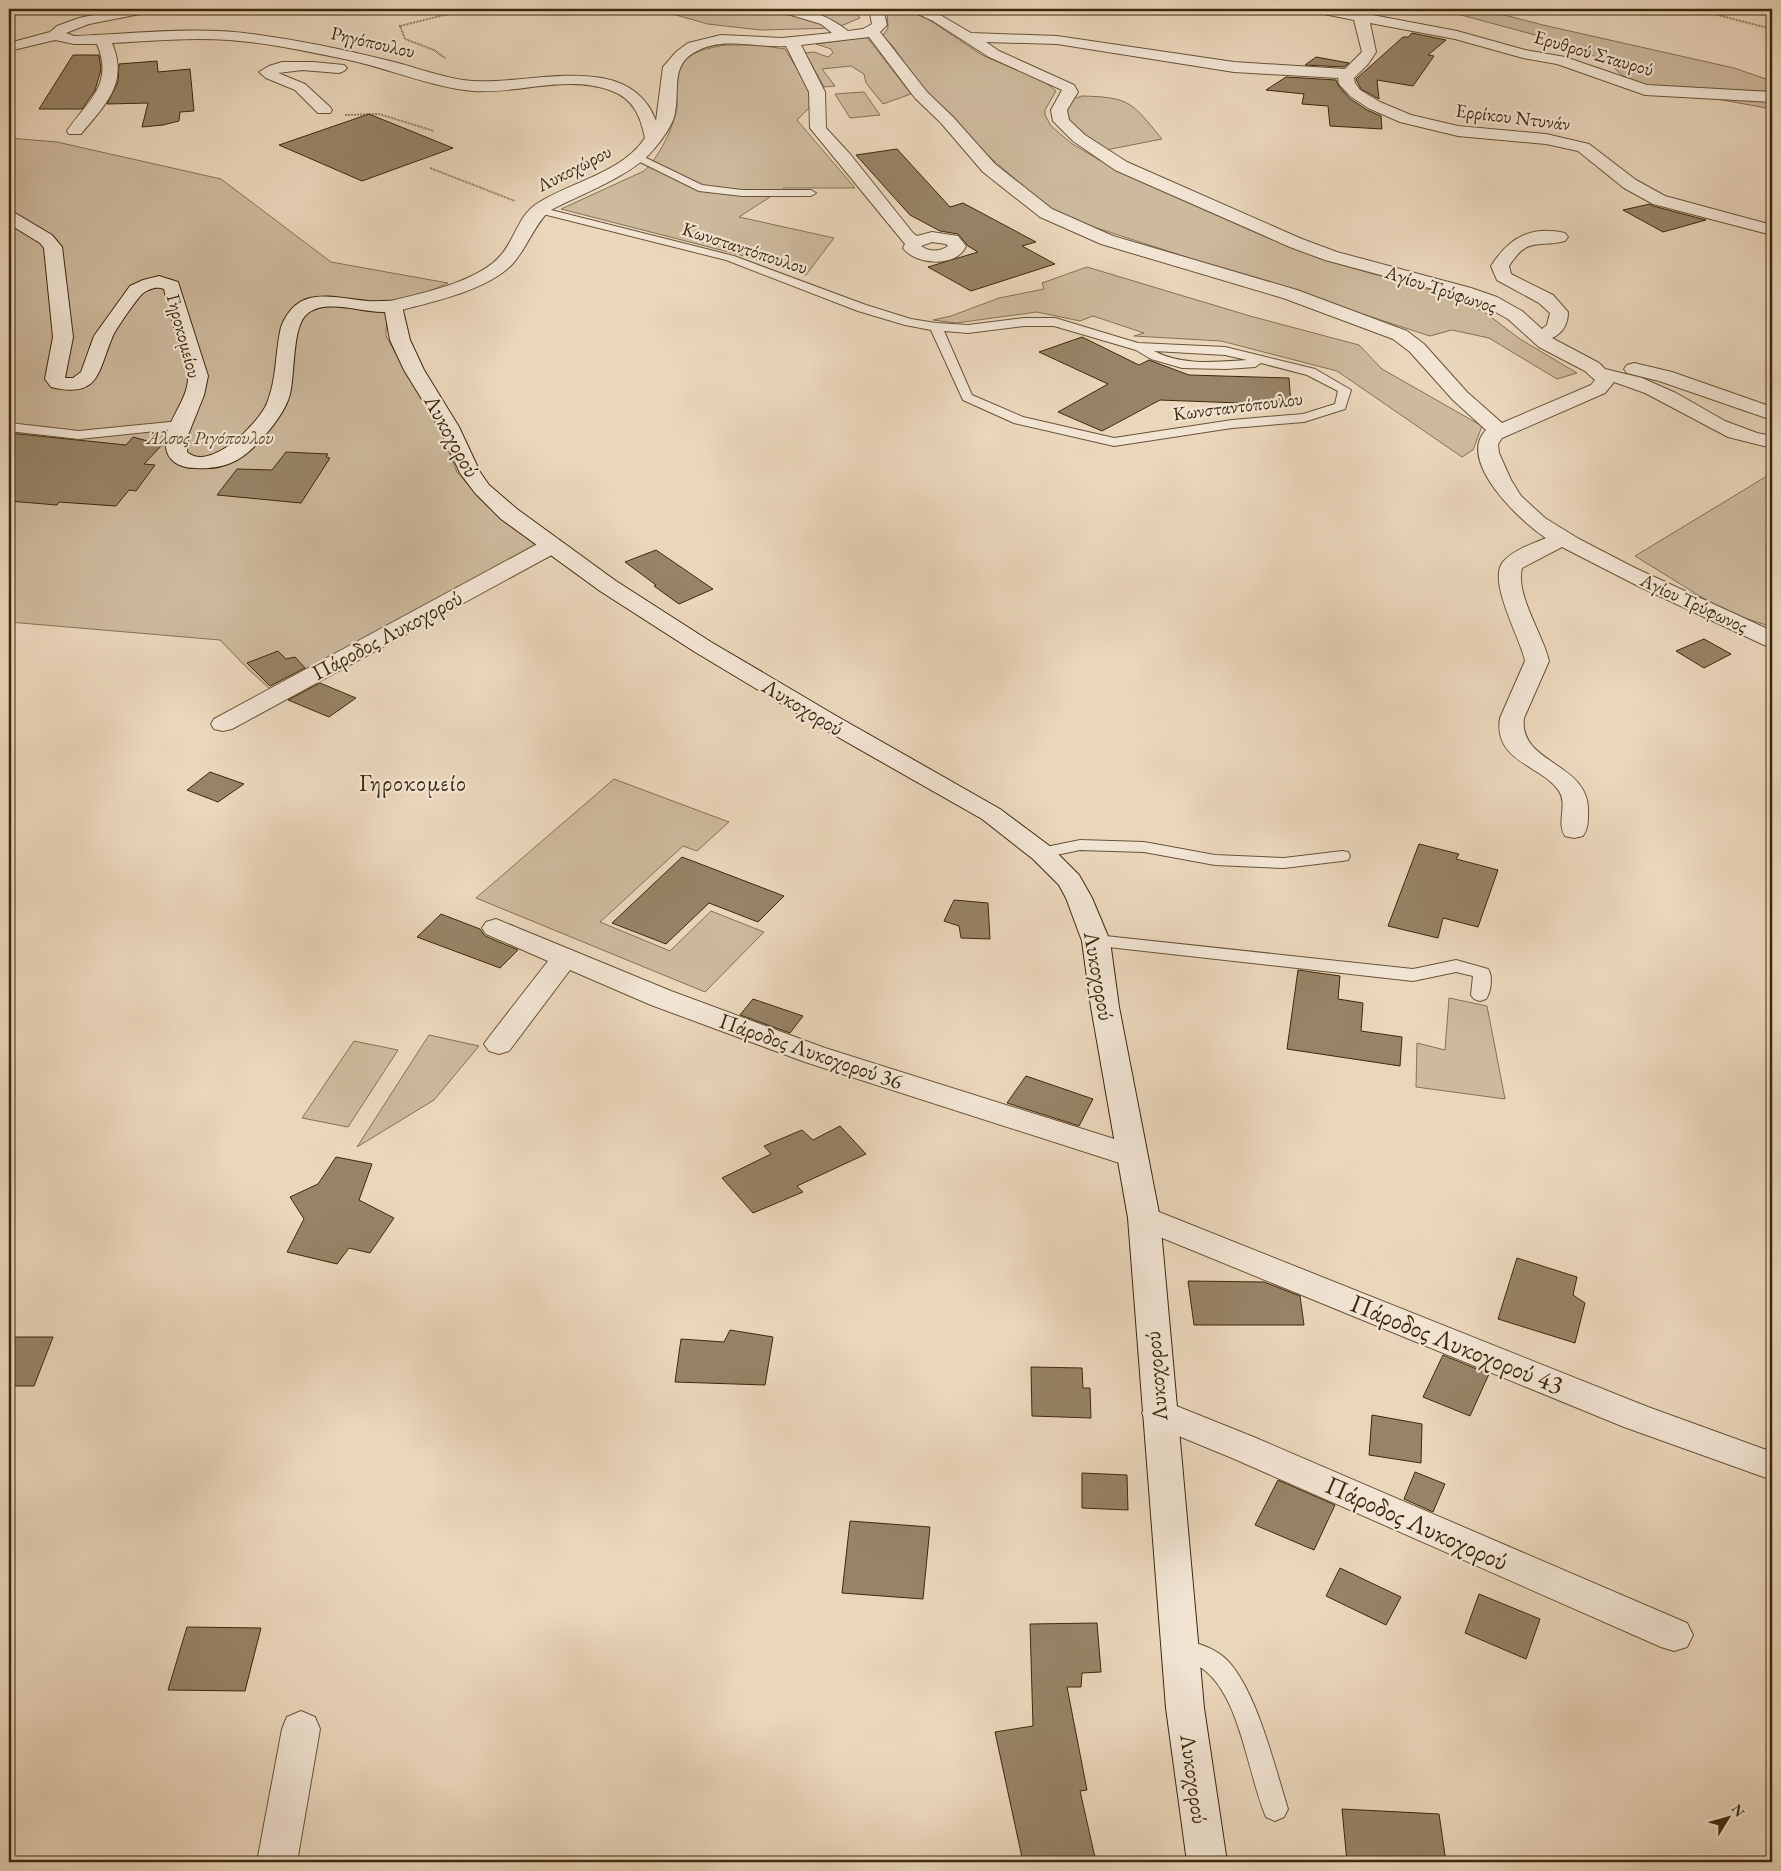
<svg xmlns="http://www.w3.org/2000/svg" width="1781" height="1871" viewBox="0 0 1781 1871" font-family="'EB Garamond',serif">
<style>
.green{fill:#cdb99d;stroke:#857154}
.building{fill:#978367;stroke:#3d290b}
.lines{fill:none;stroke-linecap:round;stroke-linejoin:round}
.lane-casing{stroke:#685437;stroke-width:2}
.street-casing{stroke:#685437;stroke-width:2}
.secondary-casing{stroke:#3d290b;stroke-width:2}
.path{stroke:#3d290b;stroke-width:2;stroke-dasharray:0.5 1;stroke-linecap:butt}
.lane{fill:#f1e4d3;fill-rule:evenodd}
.street{fill:#f1e4d3;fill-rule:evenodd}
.secondary{fill:#f1e4d3;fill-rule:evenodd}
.labels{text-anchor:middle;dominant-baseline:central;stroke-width:4.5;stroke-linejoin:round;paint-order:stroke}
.far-street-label{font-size:19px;fill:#3d290b;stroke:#f1e4d3}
.far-park-label{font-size:19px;font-style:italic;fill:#5a4628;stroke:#f1e4d3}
.street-label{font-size:22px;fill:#3d290b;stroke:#f1e4d3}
.neighbourhood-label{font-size:24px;letter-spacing:1px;fill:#3d290b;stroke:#f1e4d3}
.near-street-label{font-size:26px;fill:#3d290b;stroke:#f1e4d3}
</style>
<rect width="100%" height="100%" fill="#ead6bb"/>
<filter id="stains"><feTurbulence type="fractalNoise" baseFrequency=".004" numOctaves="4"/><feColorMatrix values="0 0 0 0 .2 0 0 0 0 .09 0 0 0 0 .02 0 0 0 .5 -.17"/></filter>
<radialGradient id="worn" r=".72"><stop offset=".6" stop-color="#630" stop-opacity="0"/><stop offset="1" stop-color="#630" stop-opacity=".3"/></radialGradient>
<g class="green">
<polygon points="540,9 853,9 860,18 836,28 760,30 708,24 658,10 544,12"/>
<polygon points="890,9 902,9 925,17 982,55 1045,82 1056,91 1045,110 1045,115 1051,126 1071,143 1116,170 1271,239 1328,261 1441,293 1483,311 1520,339 1577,373 1557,379 1489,338 1452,330 1430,336 1069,219 1048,207 972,142 920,84 892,45 882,37 888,28 887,10"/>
<polygon points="1439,9 1481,9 1543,25 1734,68 1772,81 1772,109 1640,85 1623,76 1610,64 1572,45"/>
<polygon points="867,37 911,94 883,104 866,83 864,74 851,66 822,69 835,86 824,87 805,53 814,52 828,57 833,53 831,49 816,44"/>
<path d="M727 45H757L785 49 808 87 811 94V106L797 120 855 188H784L739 217 834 238 806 275 748 257 561 209 644 171C658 159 675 125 677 107 678 99 674 72 676 69 686 52 711 47 727 45Z"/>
<polygon points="864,92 880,115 850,118 835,94"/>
<path d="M1082 96C1131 97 1132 103 1162 139L1106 150 1068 124 1064 112 1072 99Z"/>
<path d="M9 138 57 142 221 179 331 262 448 283C431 291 392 305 387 324 386 327 386 332 386 336L442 435 457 472 482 501 540 548 270 689 249 670 220 640 9 622Z"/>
<polygon points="1087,267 1250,316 1359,345 1382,369 1482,426 1473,450 1462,457 1337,371 1221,341 1134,336 1144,333 1093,316 1080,321 1037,312 956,323 933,320 951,316 999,298 1044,289 1042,283"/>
<polygon points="1772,473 1772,627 1724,611 1635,556"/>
<polygon points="614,779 729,822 697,851 683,846 600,922 670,951 711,911 764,932 705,992 476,898"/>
<polygon points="1449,998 1487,1006 1505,1099 1416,1087 1417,1043 1445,1050"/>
<polygon points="429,1035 479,1046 434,1100 357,1147"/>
<polygon points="354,1041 398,1050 348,1127 302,1118"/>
</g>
<g class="building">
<polygon points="1412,33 1446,40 1428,55 1434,56 1413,86 1377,80 1379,99 1361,89 1356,79 1403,37 1408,37"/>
<polygon points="73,55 99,55 101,70 95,90 82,109 39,109"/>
<polygon points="1316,57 1349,63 1344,67 1305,65"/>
<polygon points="157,61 158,72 190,69 194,111 180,112 179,121 163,125 142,127 148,103 107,104 118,82 119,64"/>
<polygon points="1286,77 1336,80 1338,85 1349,98 1367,110 1381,116 1382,129 1330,126 1328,106 1302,104 1304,94 1266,90"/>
<polygon points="369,114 453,148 362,181 279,145"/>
<polygon points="897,149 950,207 963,203 1036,242 1022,246 1055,264 971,291 928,267 978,252 968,246 958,234 940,231 910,215 856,155"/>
<polygon points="1650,204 1653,206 1706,220 1663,232 1623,210"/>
<polygon points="1082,337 1139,365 1149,360 1189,375 1289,378 1291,405 1160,400 1102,431 1058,412 1108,384 1039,352"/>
<polygon points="9,433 126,445 133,437 162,445 144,464 155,465 136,491 129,490 116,506 59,502 57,505 9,501"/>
<polygon points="286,452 328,454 326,457 330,458 301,503 217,495 237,469 272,470"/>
<polygon points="656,550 713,589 679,604 654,586 656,585 625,562"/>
<polygon points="1704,639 1731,654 1704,668 1676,651"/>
<polygon points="278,651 286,659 295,657 305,668 270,686 247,663"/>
<polygon points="320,683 356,698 329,717 288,700"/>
<polygon points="210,772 244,784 218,802 187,790"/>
<polygon points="1419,844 1459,854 1456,859 1498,870 1478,927 1443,918 1438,938 1388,926"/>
<polygon points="682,857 784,896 758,922 709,903 666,944 612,923"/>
<polygon points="954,900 988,903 990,939 961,938 959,926 944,921"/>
<polygon points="441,914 480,929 485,936 518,950 500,968 417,937"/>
<polygon points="1298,970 1340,976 1338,999 1363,1003 1361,1031 1402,1037 1400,1066 1287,1049"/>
<polygon points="753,999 803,1016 790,1033 740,1015"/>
<polygon points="1026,1076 1093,1099 1079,1126 1007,1103"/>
<polygon points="840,1126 866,1154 797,1186 803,1192 753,1213 722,1178 771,1154 764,1146 802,1130 813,1140"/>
<polygon points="336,1157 372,1164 359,1200 394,1218 370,1253 349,1248 337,1264 287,1252 304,1219 290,1197 318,1184"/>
<polygon points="1517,1258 1577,1277 1573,1295 1585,1303 1575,1343 1498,1319"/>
<polygon points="1188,1281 1264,1282 1300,1296 1304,1325 1194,1325"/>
<polygon points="730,1330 773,1337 765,1385 675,1382 681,1339 724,1342"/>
<polygon points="9,1337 53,1337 34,1386 9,1386"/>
<polygon points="1443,1355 1489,1374 1470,1416 1423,1397"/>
<polygon points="1031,1367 1082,1368 1083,1388 1090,1388 1091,1418 1032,1416"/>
<polygon points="1372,1415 1422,1424 1421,1463 1369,1455"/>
<polygon points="1415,1472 1445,1484 1433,1512 1404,1499"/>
<polygon points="1082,1473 1127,1475 1128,1510 1082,1508"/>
<polygon points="1278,1480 1335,1505 1314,1550 1255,1525"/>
<polygon points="850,1521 930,1527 923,1599 842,1593"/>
<polygon points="1340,1568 1401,1597 1386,1625 1326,1596"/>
<polygon points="1479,1594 1540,1619 1526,1659 1465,1633"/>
<polygon points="1097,1623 1101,1672 1082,1673 1081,1687 1067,1687 1087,1790 1080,1791 1096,1862 1023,1862 995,1732 1033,1726 1030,1624"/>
<polygon points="187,1627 261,1628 245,1691 168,1690"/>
<polygon points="1342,1809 1439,1814 1446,1862 1347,1862"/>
</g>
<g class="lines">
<defs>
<g id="lane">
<polygon points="638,154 702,185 742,190 811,190 816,193 811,196 742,196 699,191 634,159 633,157 634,155"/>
<path d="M539 207 734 256 866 305 911 319 936 323 968 325 1024 318H1055L1138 343 1225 347 1315 369 1351 390 1345 409 1304 422 1232 428 1114 446 1014 423 963 400 931 330 905 325 858 311 726 260 535 212 534 210 535 208ZM1024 326H1054L1136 350 1151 359 1182 368 1226 369 1255 367 1261 363 1307 375 1338 391 1335 404 1303 414 1232 420 1114 438 1023 417 972 395 944 331 968 333ZM1154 351 1225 355 1247 360C1216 362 1182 366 1154 351Z"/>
<polygon points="180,421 186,425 185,428 79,439 9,431 9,423 79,431"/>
<polygon points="1080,840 1144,842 1215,855 1284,858 1342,851 1348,852 1350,856 1348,860 1342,861 1284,868 1215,865 1144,852 1080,850 1042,858 1036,857 1034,853 1036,849"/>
<path d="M1096 935 1413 969 1456 960 1488 969C1493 976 1491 992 1486 999L1480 1001 1474 999 1471 995 1473 976 1456 972 1413 981 1090 945 1087 941 1090 937Z"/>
<path d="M1179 1639C1196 1642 1215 1648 1227 1660 1257 1691 1275 1768 1288 1809L1284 1817 1275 1821 1266 1817C1248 1776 1241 1697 1203 1669 1193 1662 1182 1662 1171 1657L1167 1650 1171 1643Z"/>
</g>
<g id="street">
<path d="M121 9H152L150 12 145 13 89 24 66 33 74 36C133 34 193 26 252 34 297 40 342 49 386 60 412 66 437 76 463 80 522 89 628 46 656 121L663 67 676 52 688 43 721 35 782 38 832 33 821 24 781 12 779 9C808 9 826 14 848 31L863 29 872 24 869 9H883L887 25 880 32 927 92 953 117 995 164 1052 209 1113 236 1297 290 1407 331 1424 344 1467 392 1502 423 1591 385 1595 380 1585 371 1539 347 1508 319 1483 305 1459 296 1325 260 1290 247 1115 170 1073 141 1053 121 1051 110 1062 90 989 57 933 21 914 12 912 9H930L971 33 1057 36 1234 62 1345 69 1362 52 1354 20 1314 12 1312 9H1341L1457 31 1525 50 1565 57 1647 85 1772 92V102L1645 95 1557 64 1523 58 1455 39 1370 23 1376 52 1368 64 1354 78 1355 83 1360 90 1380 102 1411 115 1458 126 1546 134 1589 144 1636 180 1665 196 1772 225V235L1653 204 1624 188 1578 151 1546 144 1458 136 1400 122 1368 108 1350 96 1339 84 1338 78 1234 72 1057 44 986 42 999 51 1074 85 1078 92 1067 110 1069 120 1085 135 1127 162 1302 239 1337 252 1471 288 1497 297 1522 311 1542 329 1547 325 1550 313 1539 303 1497 280 1491 266C1509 238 1531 225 1565 233L1568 237 1565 241C1537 248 1528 236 1509 266L1511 274 1553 295 1568 312C1568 324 1563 333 1552 338L1599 363 1605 369 1642 378 1676 393 1725 421 1757 433 1772 436V448L1728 437 1645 393 1614 382 1605 393 1502 438 1498 444 1499 453 1511 480 1521 496 1545 518 1579 539 1635 568 1772 631V647L1764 645 1640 587 1562 547 1522 568C1515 595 1543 634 1549 661L1524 718C1518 765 1592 762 1588 814 1588 822 1588 829 1583 836L1574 838 1565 836C1556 823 1568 805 1559 791 1542 765 1493 762 1500 718L1525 661C1521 639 1487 581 1503 562 1513 550 1532 544 1546 538 1521 522 1456 461 1486 430L1453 400 1410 352 1393 339 1283 298 1101 244 1040 217 983 172 941 123 915 98 869 37 801 45 825 92 826 128 850 154 913 233 917 236 932 232 958 236 966 246C957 268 915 265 903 248L905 244 810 128 809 92 786 46C758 48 725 37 699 50 668 64 681 90 674 117 671 127 661 141 654 149 634 175 579 195 549 211 534 226 528 245 515 261 492 290 428 303 393 312L386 310 384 306 386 302C419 294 479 282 501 255 515 239 519 214 538 203 571 182 623 172 645 138 641 118 634 99 612 91 568 74 519 94 473 91 431 87 390 69 349 60 309 52 269 43 229 40 190 37 151 41 112 43 129 83 105 105 81 134H69L67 131C88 100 114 85 97 44H74L55 40 9 51V43L50 32 57 26 79 18ZM932 242 946 244 948 246C939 252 930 252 921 246Z"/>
<polygon points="282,62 313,62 344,65 347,68 344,71 339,73 302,70 278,73 305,84 330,107 332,110 330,113 318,113 295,90 266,78 259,72 269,66"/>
<polygon points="1634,363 1672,372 1772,407 1772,420 1659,381 1627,373 1624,369 1627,365"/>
<polygon points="551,539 559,541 562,546 559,551 232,729 223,731 214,729 211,724 214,719 543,541"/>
<polygon points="496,919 671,991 825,1048 1143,1148 1147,1156 1143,1164 1132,1167 805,1062 651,1005 570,970 509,1051 499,1054 489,1051 484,1044 489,1037 548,961 486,934 482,928 486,922"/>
<polygon points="1144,1206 1648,1407 1772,1452 1772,1480 1624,1427 1133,1226 1128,1218 1133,1210"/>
<polygon points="1159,1399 1256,1438 1687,1623 1693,1635 1687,1647 1674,1651 1661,1647 1232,1458 1147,1423 1142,1413 1147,1403"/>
<polygon points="301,1711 315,1717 320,1729 297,1862 257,1862 282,1729 287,1717"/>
</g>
<path id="secondary" d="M9 212 15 213 52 235 62 247 73 337 65 378H73L81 372 94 336 130 286 143 280 159 276 178 282 208 376 204 395 188 435 187 452C210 473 259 423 267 403 277 379 275 352 281 327 298 284 332 298 368 301 379 302 389 299 400 302L402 306 410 340 424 370 459 427 480 472 489 485 517 509 616 581 711 642 833 714 1000 809 1051 847 1079 875 1092 898 1110 941 1119 1007 1160 1218 1204 1708 1227 1862H1187L1166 1708 1128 1218 1091 1007 1082 941 1066 898 1059 885 1033 859 982 819 815 724 695 652 600 591 501 519 475 493 460 473 439 427 404 370 390 340 385 312C362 313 326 298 307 314 292 326 295 375 290 394 285 415 255 451 235 461 224 467 208 469 195 468 184 468 171 464 167 452 159 427 189 402 188 377 188 368 183 359 181 351 175 330 169 310 164 289 157 286 148 289 142 294 136 300 115 330 112 338 98 371 100 399 51 387L45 379 53 337 44 248 40 243 9 224Z"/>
</defs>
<use href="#lane" class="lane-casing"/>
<use href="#street" class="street-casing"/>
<use href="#secondary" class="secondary-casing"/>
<g class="path">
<polyline points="1694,9 1772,29"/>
<polyline points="445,58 434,50 405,39 400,26 444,15 485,9"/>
<polyline points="345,115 379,114 434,131"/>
<polyline points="430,168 515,201"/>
</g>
<use href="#lane" class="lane"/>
<use href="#street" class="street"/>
<use href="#secondary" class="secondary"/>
</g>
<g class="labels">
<g class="far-street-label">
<text transform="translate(373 42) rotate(13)">Ρηγόπουλου</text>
<text transform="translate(1594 53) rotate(16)">Ερυθρού Σταυρού</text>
<text transform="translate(1513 117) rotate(7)">Ερρίκου Ντυνάν</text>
<text transform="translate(574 168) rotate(-27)">Λυκοχώρου</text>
<text transform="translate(745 248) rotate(18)">Κωνσταντόπουλου</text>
<text transform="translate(1441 289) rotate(18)">Αγίου Τρύφωνος</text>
<text transform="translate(184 336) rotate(75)">Γηροκομείου</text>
<text transform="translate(1238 406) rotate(-7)">Κωνσταντόπουλου</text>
<text transform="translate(1694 603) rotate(25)">Αγίου Τρύφωνος</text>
</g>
<g class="far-park-label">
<text x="210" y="437">Άλσος Ριγόπουλου</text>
</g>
<g class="street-label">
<text transform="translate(452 436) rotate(61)">Λυκοχορού</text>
<text transform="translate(387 635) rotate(-28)">Πάροδος Λυκοχορού</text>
<text transform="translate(803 707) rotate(31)">Λυκοχορού</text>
<text transform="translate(1099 976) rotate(80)">Λυκοχορού</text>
<text transform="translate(811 1051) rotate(19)">Πάροδος Λυκοχορού 36</text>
<text transform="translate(1156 1376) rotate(-95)">Λυκοχορού</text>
<text transform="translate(1194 1779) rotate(82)">Λυκοχορού</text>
</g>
<g class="neighbourhood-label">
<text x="413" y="782">Γηροκομείο</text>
</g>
<g class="near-street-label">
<text transform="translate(1457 1344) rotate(22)">Πάροδος Λυκοχορού 43</text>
<text transform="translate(1417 1523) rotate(24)">Πάροδος Λυκοχορού</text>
</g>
</g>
<rect width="1781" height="1871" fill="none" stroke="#ead6bb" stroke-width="30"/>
<rect x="10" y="10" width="1761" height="1851" fill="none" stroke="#3d290b" stroke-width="2.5"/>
<rect x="15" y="15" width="1751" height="1841" fill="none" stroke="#3d290b"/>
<g transform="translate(1728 1818) rotate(53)" stroke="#f1e4d3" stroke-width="4" paint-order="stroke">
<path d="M0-4L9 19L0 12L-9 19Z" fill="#3d290b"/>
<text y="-8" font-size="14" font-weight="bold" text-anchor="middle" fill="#3d290b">N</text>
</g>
<rect width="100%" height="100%" filter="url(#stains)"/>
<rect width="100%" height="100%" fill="url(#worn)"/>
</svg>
